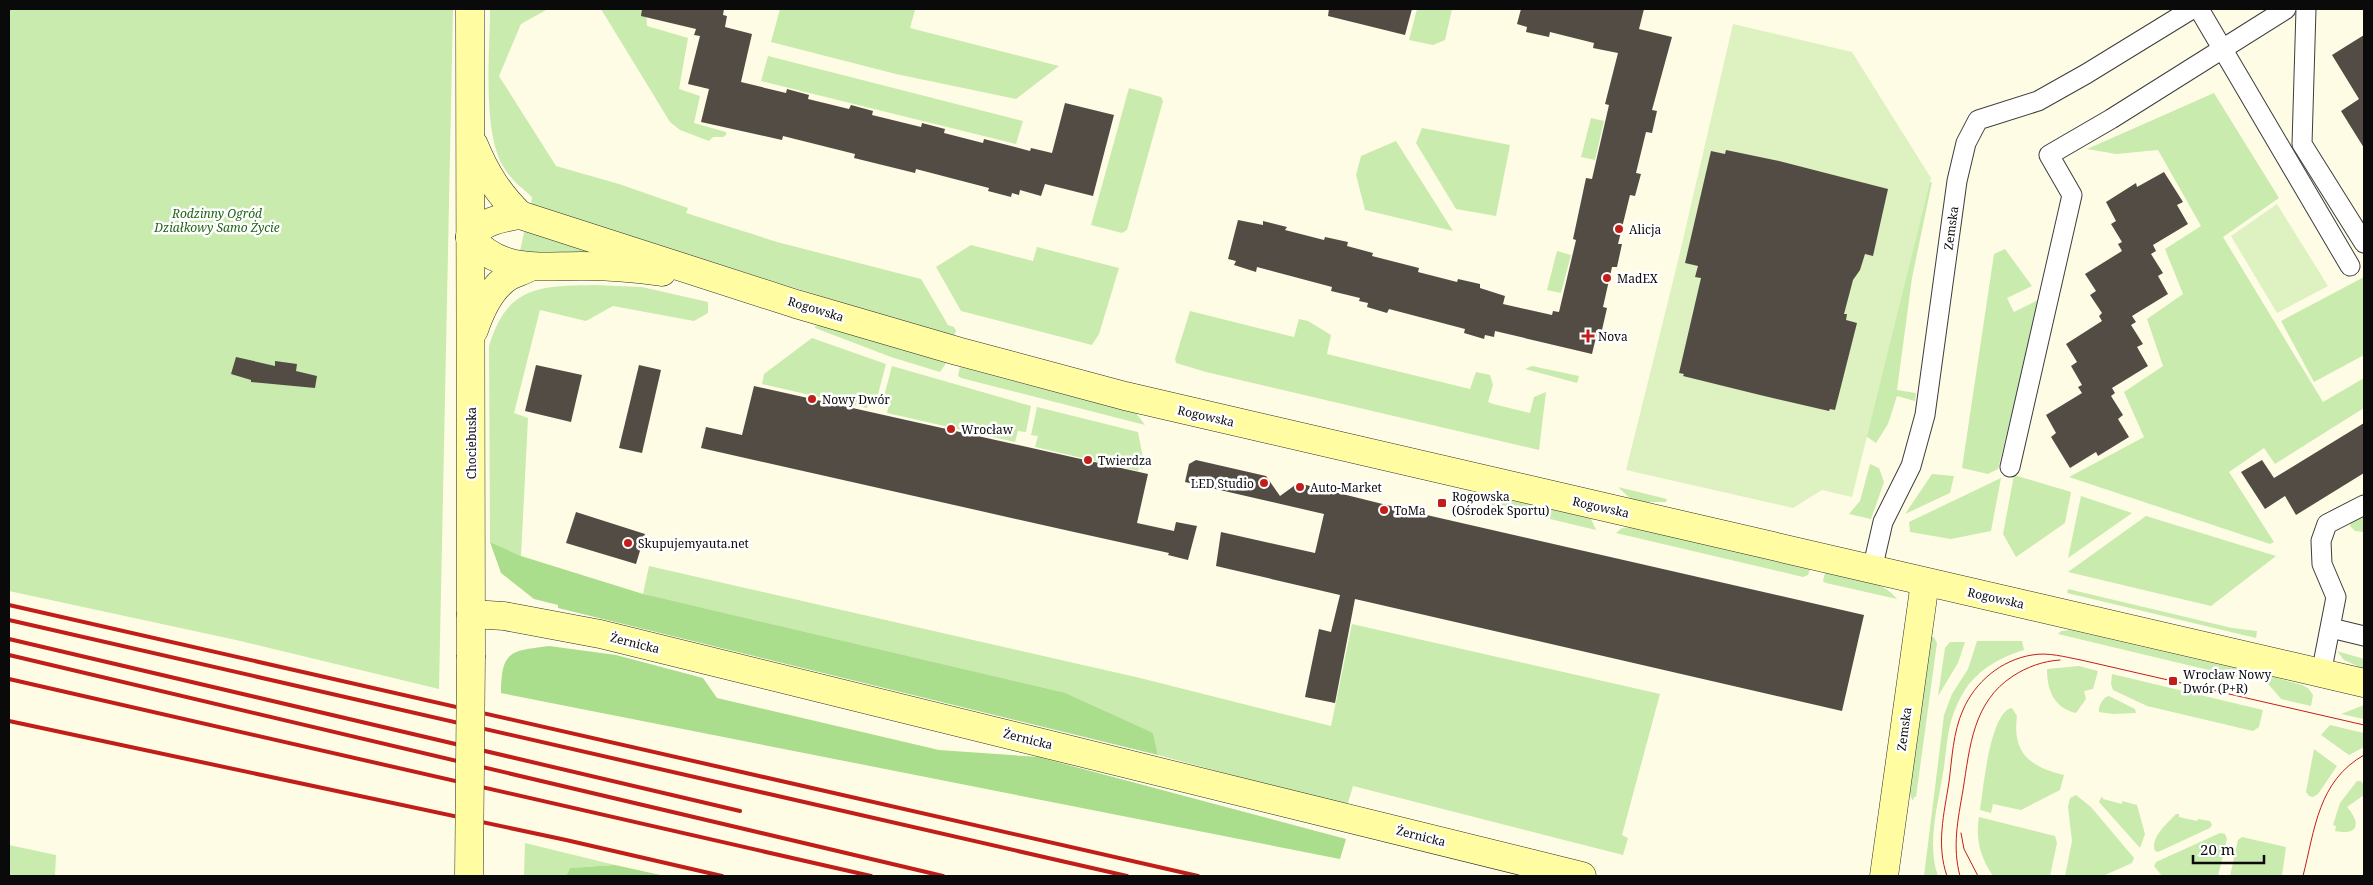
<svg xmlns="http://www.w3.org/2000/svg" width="2373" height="885" viewBox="0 0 2373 885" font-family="'Noto Serif',serif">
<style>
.green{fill:#c9ebae}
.forest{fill:#aadd8c}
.pitch{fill:#ddf2c0}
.building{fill:#534c45}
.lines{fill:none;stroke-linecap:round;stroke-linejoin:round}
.street-casing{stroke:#3d3d3d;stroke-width:21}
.secondary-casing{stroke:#2c2c2c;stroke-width:29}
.street{stroke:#fff;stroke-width:19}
.secondary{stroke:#fffca1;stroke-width:28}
.tram{stroke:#c21e19;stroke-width:1}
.rail{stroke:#c21e19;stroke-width:4}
.secondary-bridge-casing{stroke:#2c2c2c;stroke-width:29;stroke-linecap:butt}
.secondary-bridge{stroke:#fffca1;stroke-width:28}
.poi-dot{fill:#c21e19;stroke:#fff;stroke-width:2}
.labels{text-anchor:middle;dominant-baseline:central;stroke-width:5;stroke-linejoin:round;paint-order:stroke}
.park-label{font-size:12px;font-style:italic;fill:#206417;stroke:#fff}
.street-label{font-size:12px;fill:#0a0a0a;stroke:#fff}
.poi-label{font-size:12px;fill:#0a0a0a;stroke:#fff;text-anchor:start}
</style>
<rect width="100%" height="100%" fill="#fffce6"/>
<g class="green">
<polygon points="9,9 453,9 439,689 236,640 9,591"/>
<path d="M490 9H548L521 24 499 76 556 166 619 184 688 208 686 213 777 242 921 279 948 325 954 327 956 331 954 336H949L531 206 532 197C521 187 510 179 503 166 482 130 490 51 490 9Z"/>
<polygon points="601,9 646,9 647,26 688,38 679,89 700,96 694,123 726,132 726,135 723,137 713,137 709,141 680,130 670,122"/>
<polygon points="780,9 909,9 915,10 910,28 1059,66 1016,99 896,74 771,42"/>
<polygon points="1417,9 1452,9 1445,40 1433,45 1409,40"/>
<polygon points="768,56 1023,121 1016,144 761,81"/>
<polygon points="1129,88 1161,97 1163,101 1127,230 1122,233 1091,225"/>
<polygon points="2214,93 2279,198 2223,237 2323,402 2364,378 2364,408 2275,464 2264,448 2229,472 2274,542 2270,544 2069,477 2144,437 2124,392 2163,366 2147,319 2183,294 2165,249 2201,226 2158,150 2116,154 2087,149"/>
<polygon points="1591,118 1604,121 1595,160 1581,157"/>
<polygon points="1422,128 1510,145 1496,216 1456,209 1416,143"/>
<polygon points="1396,141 1453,231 1365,210 1356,175 1361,156"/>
<polygon points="1932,182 1912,278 1897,390 1916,393 1915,401 1897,396 1888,424 1876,443 1866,436 1919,185"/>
<polygon points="525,228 593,247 592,255 522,254 520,251"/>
<polygon points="971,245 1033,261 1037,247 1119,268 1099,334 1092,345 961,311 936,267"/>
<polygon points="2005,249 2032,286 2007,298 2014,312 2040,299 1998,469 1988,474 1962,468 1994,254"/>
<polygon points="1557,251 1571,255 1561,293 1547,290"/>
<polygon points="2364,277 2364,355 2314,382 2281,321"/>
<path d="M594 285 642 287 708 302V313L694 321 613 306 586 321 540 310 514 413 528 418 521 556 490 542 489 346C507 286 539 286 594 285Z"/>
<polygon points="1190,311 1294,337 1299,319 1308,321 1331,335 1327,354 1470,389 1476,372 1490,375 1493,385 1488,402 1493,404 1530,413 1534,397 1546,392 1539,450 1206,372 1176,363 1175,359"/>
<polygon points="821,325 832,328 946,363 940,372 891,357 815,328 815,326"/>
<polygon points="812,338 886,364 877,398 871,396 867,408 762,384 764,374"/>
<polygon points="892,366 1031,406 1026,432 1018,431 1015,442 887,413 890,401 883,400"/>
<polygon points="1532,366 1579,376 1577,383 1525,369"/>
<polygon points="960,367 1136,413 1145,425 961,378 958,376"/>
<polygon points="1037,407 1138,432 1144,463 1143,469 1139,468 1138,471 1035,447 1038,436 1031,435"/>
<polygon points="1870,464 1879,468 1884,482 1871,519 1849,514 1860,501"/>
<polygon points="1932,474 1954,476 1950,493 1905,514"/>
<polygon points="2014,475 2071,492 2065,523 2016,557 2003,534"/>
<polygon points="2001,478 1991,531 1951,539 1910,532 1909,522"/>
<polygon points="1618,487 1667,499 1666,502 1634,502"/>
<polygon points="2081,496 2132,513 2068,558"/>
<polygon points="1484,500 1509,500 1532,504 1529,511 1523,512 1488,504"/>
<polygon points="1551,509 1591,519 1596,530 1550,519"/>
<polygon points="2364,514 2364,532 2355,531 2350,526 2351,522"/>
<polygon points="2146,516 2276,556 2211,606 2068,572"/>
<polygon points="1632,527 1810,569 1808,575 1803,577 1616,533 1622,528"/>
<polygon points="649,566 1140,678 1331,726 1352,624 1660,694 1622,835 1628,838 1623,855 1353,786 1347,806 1158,755 1153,733 643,594"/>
<path d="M1825 572C1848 577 1882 579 1897 599L1826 583 1823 581Z"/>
<polygon points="2068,589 2232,628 2257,631 2256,638 2067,593"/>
<polygon points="2070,630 2247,671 2245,677 2242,678 2058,634 2061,631"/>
<polygon points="1931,637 1934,637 1937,643 1916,797 1914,797 1913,801 1909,793"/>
<path d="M1977 641H2022L2024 650C2003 656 1983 667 1969 684 1961 695 1955 708 1951 721 1947 736 1946 752 1944 767 1939 801 1926 843 1938 876H1924L1944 715 1952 694 1968 669Z"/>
<polygon points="1950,642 1965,642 1958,663 1938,696 1945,648"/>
<polygon points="2337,651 2364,659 2364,669 2344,660"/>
<path d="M2079 666 2098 671 2093 689 2084 691 2086 699 2076 713C2054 708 2047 690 2047 669Z"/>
<polygon points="2112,674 2263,710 2259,727 2253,731 2147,706 2113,690 2111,684"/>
<polygon points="2263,674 2302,685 2308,688 2313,695 2311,706 2281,699 2264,679"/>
<path d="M2109 696 2135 709 2136 713 2113 714 2099 712C2098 706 2103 697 2109 696Z"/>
<polygon points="2364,705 2364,719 2341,714"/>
<path d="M2012 708 2017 716C2012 753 2030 767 2064 775L2060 790 2021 810 1993 804 1991 813 1980 810C1983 791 1990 711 2012 708Z"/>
<polygon points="2330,725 2364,733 2364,747 2349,755 2321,735"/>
<polygon points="2314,749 2337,766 2318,794 2313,797 2309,796 2306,792"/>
<path d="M2357 781H2361L2364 785V795L2347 807C2361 823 2359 836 2335 831L2336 826 2333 825 2340 803Z"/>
<polygon points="2076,795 2091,807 2134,858 2132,863 2103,876 2065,876 2072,841 2068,807 2070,798"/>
<polygon points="2102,796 2103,799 2122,804 2122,801 2137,805 2145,834 2140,848 2099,802"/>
<path d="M2176 814H2179V817L2197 821 2198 819 2210 821 2212 825 2210 828 2158 852 2155 851C2150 837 2168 823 2176 814Z"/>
<path d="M1979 817 2055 836 2057 843 2050 876H1993C1981 859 1975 839 1979 817Z"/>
<polygon points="2220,833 2225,834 2227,839 2218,876 2162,876 2154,866 2156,862"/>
<polygon points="2242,837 2286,847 2282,876 2230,876 2238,840"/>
<polygon points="525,843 615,865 570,868 566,876 524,876"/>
<polygon points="9,845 56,855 55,876 9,876"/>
</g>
<g class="forest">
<polygon points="490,542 521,556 643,594 1065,693 1153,733 1158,755 558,608 558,605 534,599 501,573"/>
<path d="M549 646 616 655 703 678 717 698 939 750 1038 757 1346 839 1340 859 501 693C501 650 511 651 549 646Z"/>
<polygon points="615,865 665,876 566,876 570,868"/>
</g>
<g class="pitch">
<polygon points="1733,24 1852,52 1931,178 1852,497 1822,490 1793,508 1626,470 1678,261"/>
<polygon points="2277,204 2328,286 2277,313 2231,236"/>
</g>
<g class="building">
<polygon points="642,9 724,9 723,15 727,16 725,27 752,34 741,82 786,93 787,89 809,95 808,99 849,109 851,105 873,111 872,115 921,127 922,123 945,129 944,133 983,143 984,139 1030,151 1031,148 1052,153 1065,103 1114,115 1093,196 1045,184 1041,196 1020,190 1019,195 1012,193 1011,197 988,191 989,188 916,169 915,173 854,158 855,154 783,136 782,140 701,122 709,89 688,84 700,36 694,35 696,29 641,16"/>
<polygon points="1329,9 1412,9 1405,35 1328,16"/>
<polygon points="1521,9 1644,9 1639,29 1672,37 1652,110 1657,111 1652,133 1646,132 1636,173 1641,174 1635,196 1630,195 1618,244 1622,244 1617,267 1612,267 1603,307 1607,308 1602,330 1598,329 1592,354 1495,331 1494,337 1485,335 1484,339 1464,333 1465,329 1389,309 1387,313 1367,307 1368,303 1359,301 1360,298 1331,291 1332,287 1257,267 1256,272 1234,265 1236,261 1228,259 1238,220 1263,225 1263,221 1287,227 1285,230 1324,240 1325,237 1348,242 1347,246 1373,253 1372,256 1419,268 1418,272 1457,282 1458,279 1480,284 1480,288 1505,296 1503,304 1552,315 1553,311 1559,312 1576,240 1573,239 1586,178 1592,179 1609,105 1605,104 1618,53 1593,48 1594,43 1550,32 1549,37 1526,32 1527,27 1517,24"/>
<polygon points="2364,35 2364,148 2341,111 2359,99 2332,55"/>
<polygon points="1726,150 1779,161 1888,189 1873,256 1865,254 1860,270 1853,280 1844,314 1847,314 1846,320 1857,323 1835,410 1830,409 1829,411 1760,395 1683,376 1684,374 1679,373 1701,278 1695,277 1698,266 1685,263 1711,151 1725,154"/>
<polygon points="2164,172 2183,202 2177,205 2188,224 2153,245 2156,251 2151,254 2163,273 2158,276 2168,294 2132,316 2136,322 2131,325 2143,344 2137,347 2148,366 2112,388 2115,393 2111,396 2123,415 2118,419 2129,437 2098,456 2096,452 2070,468 2051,437 2056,433 2046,415 2082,393 2078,387 2082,385 2071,366 2077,362 2066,344 2102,321 2099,316 2102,313 2090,295 2096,291 2085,274 2122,251 2118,244 2122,242 2111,224 2116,221 2106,202 2136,183 2137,187"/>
<polygon points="236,357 275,366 275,361 297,364 296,371 317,376 315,388 251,382 251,380 231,374"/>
<polygon points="536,365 582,375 571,422 525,411"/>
<polygon points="639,365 661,370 642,453 619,448"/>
<polygon points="754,386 1148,474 1137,523 1174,531 1176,522 1197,526 1188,560 1168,555 1169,553 1074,532 701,448 706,427 742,435"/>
<polygon points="2364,423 2364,473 2296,515 2285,496 2265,509 2241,472 2262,460 2274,478"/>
<polygon points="1196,460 1266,476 1280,496 1298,483 1431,516 1864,615 1842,711 1355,599 1335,703 1305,697 1319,629 1331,632 1340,595 1216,566 1221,532 1315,553 1324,514 1185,482 1189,464"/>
<polygon points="576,512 645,534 636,564 566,543"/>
</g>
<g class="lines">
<defs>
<g id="street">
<polyline points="2199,9 2350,266"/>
<polyline points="2306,9 2302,144 2364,243"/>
<polyline points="2010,467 2072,195 2049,155 2111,119 2286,9"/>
<polyline points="1872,570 1883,522 1911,466 1925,415 1957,181 1966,143 1978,120 2038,101 2086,74 2192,9"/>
<polyline points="2331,628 2364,636"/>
<polyline points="2321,674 2336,597 2322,564 2321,541 2327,524 2364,505"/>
</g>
<g id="secondary">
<polyline points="470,9 471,655"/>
<path d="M474 145C486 174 498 193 520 215"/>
<path d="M470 237C483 221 501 218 520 215L796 304 957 351 1125 396 2364 683"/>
<path d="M470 237C500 273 539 266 581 266 608 266 635 268 662 272"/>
<path d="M474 330C480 312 491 288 508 277 515 273 523 271 530 267"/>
<polyline points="471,614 504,616 600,634 1582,876"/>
<polyline points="1884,876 1925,582"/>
</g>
</defs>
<use href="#street" class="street-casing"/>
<use href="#secondary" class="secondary-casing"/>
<use href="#street" class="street"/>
<use href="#secondary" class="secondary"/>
<g class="tram">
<polyline points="1961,833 1964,849 1978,876"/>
<path d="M1947 876C1936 845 1944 814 1949 782 1952 759 1953 732 1963 710 1975 682 2001 660 2032 655 2048 652 2065 657 2081 660L2364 725"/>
<path d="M1960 876C1952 847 1958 819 1963 790 1970 746 1973 702 2013 676 2027 667 2043 661 2060 660"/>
<path d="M2303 876C2315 829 2318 781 2364 755"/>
</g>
<g class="rail">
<polyline points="9,605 1198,876"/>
<polyline points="9,620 1127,876"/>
<polyline points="9,639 740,811"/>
<polyline points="9,655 943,876"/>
<polyline points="9,679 871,876"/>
<polyline points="9,721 566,840 722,876"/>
</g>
<defs>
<polyline id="secondary-bridge" points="469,876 471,655"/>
</defs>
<use href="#secondary-bridge" class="secondary-bridge-casing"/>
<use href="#secondary-bridge" class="secondary-bridge"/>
</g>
<g class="poi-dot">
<circle cx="1619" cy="229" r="5"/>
<circle cx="1607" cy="278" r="5"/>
<path d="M1585.5 328.5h5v5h5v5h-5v5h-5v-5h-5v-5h5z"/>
<circle cx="812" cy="399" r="5"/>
<circle cx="951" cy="429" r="5"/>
<circle cx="1088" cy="460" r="5"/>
<circle cx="1264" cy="483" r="5"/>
<circle cx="1300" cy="487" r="5"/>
<rect x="1437" y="498" width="10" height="10" rx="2.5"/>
<circle cx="1384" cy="510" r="5"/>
<circle cx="628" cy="543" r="5"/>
<rect x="2168" y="676" width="10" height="10" rx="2.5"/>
</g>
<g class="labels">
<g class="park-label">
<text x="217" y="213">Rodzinny Ogród<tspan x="217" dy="14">Działkowy Samo Życie</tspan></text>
</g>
<g class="street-label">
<text transform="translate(1951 228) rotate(-82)">Zemska</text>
<text transform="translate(816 309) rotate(17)">Rogowska</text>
<text transform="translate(1206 416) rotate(13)">Rogowska</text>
<text transform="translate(471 443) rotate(-90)">Chociebuska</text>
<text transform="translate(1601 507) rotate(13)">Rogowska</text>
<text transform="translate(1996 598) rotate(13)">Rogowska</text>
<text transform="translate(635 643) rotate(14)">Żernicka</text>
<text transform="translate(1904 729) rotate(-82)">Zemska</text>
<text transform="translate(1028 739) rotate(14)">Żernicka</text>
<text transform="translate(1421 836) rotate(14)">Żernicka</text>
</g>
<g class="poi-label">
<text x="1629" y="229">Alicja</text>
<text x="1617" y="278">MadEX</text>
<text x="1598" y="336">Nova</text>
<text x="822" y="399">Nowy Dwór</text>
<text x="961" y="429">Wrocław</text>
<text x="1098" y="460">Twierdza</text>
<text x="1254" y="483" text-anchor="end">LED Studio</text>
<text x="1310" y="487">Auto-Market</text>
<text x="1452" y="496">Rogowska<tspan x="1452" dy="14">(Ośrodek Sportu)</tspan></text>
<text x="1394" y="510">ToMa</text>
<text x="638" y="543">Skupujemyauta.net</text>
<text x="2183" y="674">Wrocław Nowy<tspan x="2183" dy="14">Dwór (P+R)</tspan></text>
</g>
</g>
<rect width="2373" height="885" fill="none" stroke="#0a0a0a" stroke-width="20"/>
<path d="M2193 855v8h71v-8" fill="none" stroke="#0a0a0a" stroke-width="2.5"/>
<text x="2200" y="855" font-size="15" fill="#0a0a0a" stroke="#ffffff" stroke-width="4" paint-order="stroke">20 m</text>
</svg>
